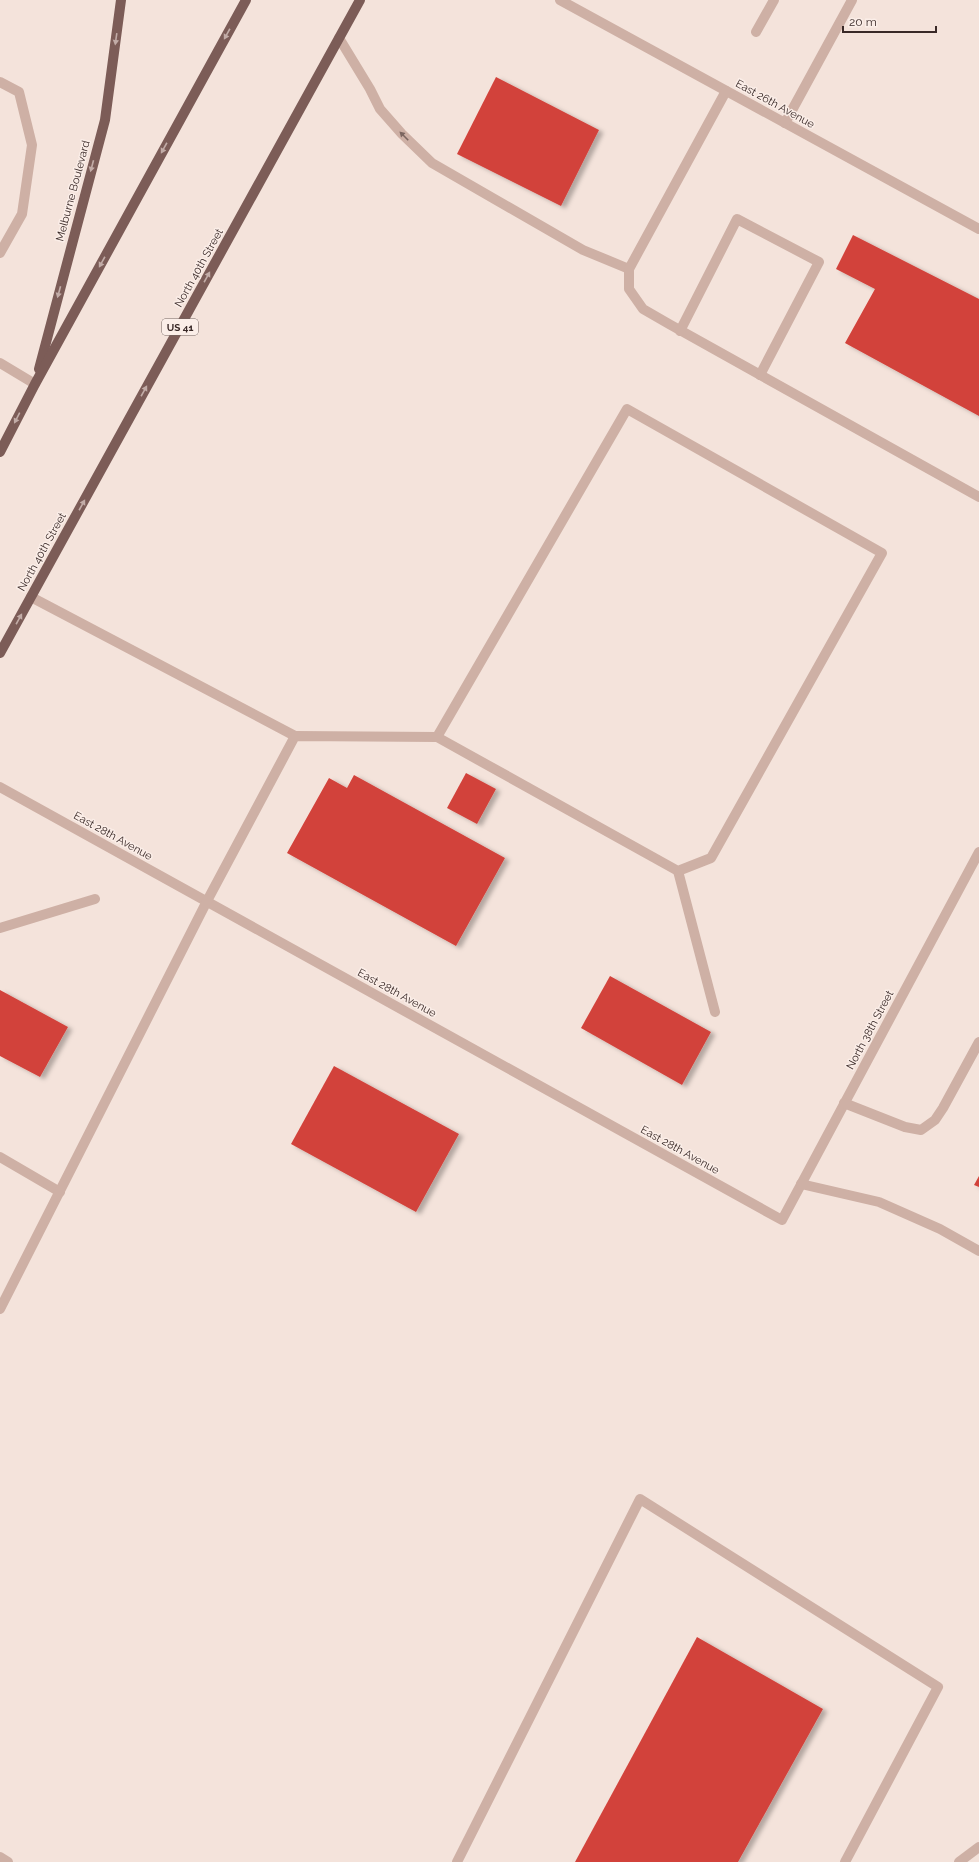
<svg xmlns="http://www.w3.org/2000/svg" width="979" height="1862" viewBox="0 0 979 1862" font-family="Raleway,sans-serif">
<style>
.building{fill:#d2423b;filter:url(#shadow)}
.lines{fill:none;stroke-linecap:round;stroke-linejoin:round}
.minor{stroke:#ceb0a5;stroke-width:10}
.major{stroke:#7c5c57;stroke-width:10}
.oneway{fill:#c2aca7}
.oneway2{fill:#7c6660}
.labels{text-anchor:middle;dominant-baseline:central;stroke-width:3;stroke-linejoin:round;paint-order:stroke}
.shield{fill:#fbeee8;stroke:#736461;stroke-width:1}
.shield-label{font-size:10px;font-weight:bold;fill:#392927}
.street-label{font-size:11px;fill:#392927;stroke:#fbeee8}
</style>
<defs>
<filter id="shadow"><feDropShadow dx="4.5" dy="2.5" stdDeviation="2" flood-color="#0004"/></filter>
</defs>
<rect width="100%" height="100%" fill="#f4e3db"/>
<g class="building">
<polygon points="496,77 599,130 561,206 457,154"/>
<polygon points="853,235 979,299 979,416 845,343 875,289 836,269"/>
<polygon points="466,773 496,789 477,824 447,808"/>
<polygon points="354,775 505,858 456,946 287,853 329,778 347,788"/>
<polygon points="610,976 711,1032 682,1085 581,1028"/>
<polygon points="0,990 68,1027 40,1077 0,1056"/>
<polygon points="334,1066 459,1134 416,1212 291,1144"/>
<polygon points="979,1176 979,1187 974,1185"/>
<polygon points="697,1637 823,1709 738,1862 575,1862"/>
</g>
<g class="lines">
<g class="minor">
<polyline points="560,0 979,229"/>
<polyline points="756,32 774,0"/>
<polyline points="339,38 370,89 380,109 402,134 432,163 583,250 629,269"/>
<polyline points="0,82 19,92 32,145 22,214 0,253"/>
<polyline points="726,91 629,269 629,289 643,309 669,324 979,497"/>
<polyline points="785,123 852,0"/>
<polyline points="680,331 737,219 819,262 760,375"/>
<polyline points="0,363 35,384"/>
<polyline points="31,597 295,736"/>
<polyline points="0,787 782,1220 979,852"/>
<polyline points="678,871 715,1012"/>
<polyline points="0,928 95,899"/>
<polyline points="844,1103 905,1127 921,1130 935,1120 943,1108 979,1042"/>
<polyline points="0,1157 60,1192"/>
<polyline points="801,1184 879,1202 940,1229 979,1251"/>
<polyline points="0,1309 207,901 295,736 437,737 678,871 711,858 882,553 627,409 437,737"/>
<polyline points="0,1857 8,1862"/>
<polyline points="457,1862 640,1499 938,1687 845,1862"/>
<polyline points="959,1862 979,1847"/>
</g>
<g class="major">
<polyline points="39,369 105,120 121,0"/>
<polyline points="0,452 35,384 246,0"/>
<polyline points="0,653 360,0"/>
</g>
</g>
<defs><path id="oneway-solid" d="M-6-.8H1V-3.2L6.5 0L1 3.2V.8H-6Z"/></defs>
<g class="oneway">
<use href="#oneway-solid" transform="translate(227 34) rotate(119)"/>
<use href="#oneway-solid" transform="translate(116 39) rotate(98)"/>
<use href="#oneway-solid" transform="translate(164 148) rotate(119)"/>
<use href="#oneway-solid" transform="translate(92 166) rotate(105)"/>
<use href="#oneway-solid" transform="translate(102 262) rotate(119)"/>
<use href="#oneway-solid" transform="translate(207 277) rotate(-61)"/>
<use href="#oneway-solid" transform="translate(59 292) rotate(105)"/>
<use href="#oneway-solid" transform="translate(144 391) rotate(-61)"/>
<use href="#oneway-solid" transform="translate(17 418) rotate(117)"/>
<use href="#oneway-solid" transform="translate(82 505) rotate(-61)"/>
<use href="#oneway-solid" transform="translate(19 619) rotate(-61)"/>
</g>
<use class="oneway2" href="#oneway-solid" transform="translate(404 136) rotate(-135)"/>
<g class="labels">
<rect class="shield" x="162" y="319" width="36" height="16" rx="3"/>
<g class="shield-label">
<text x="180" y="327">US 41</text>
</g>
<g class="street-label">
<text transform="translate(775 104) rotate(29)">East 26th Avenue</text>
<text transform="translate(73 191) rotate(-75)">Melburne Boulevard</text>
<text transform="translate(199 268) rotate(-61)">North 40th Street</text>
<text transform="translate(42 552) rotate(-61)">North 40th Street</text>
<text transform="translate(113 836) rotate(29)">East 28th Avenue</text>
<text transform="translate(397 993) rotate(29)">East 28th Avenue</text>
<text transform="translate(870 1030) rotate(-62)">North 38th Street</text>
<text transform="translate(680 1150) rotate(29)">East 28th Avenue</text>
</g>
</g>
<path d="M843 26v6h93v-6" fill="none" stroke="#392927" stroke-width="2"/>
<text x="849" y="26" font-size="12" fill="#392927" stroke="#fbeee8" stroke-width="3" paint-order="stroke">20 m</text>
</svg>
